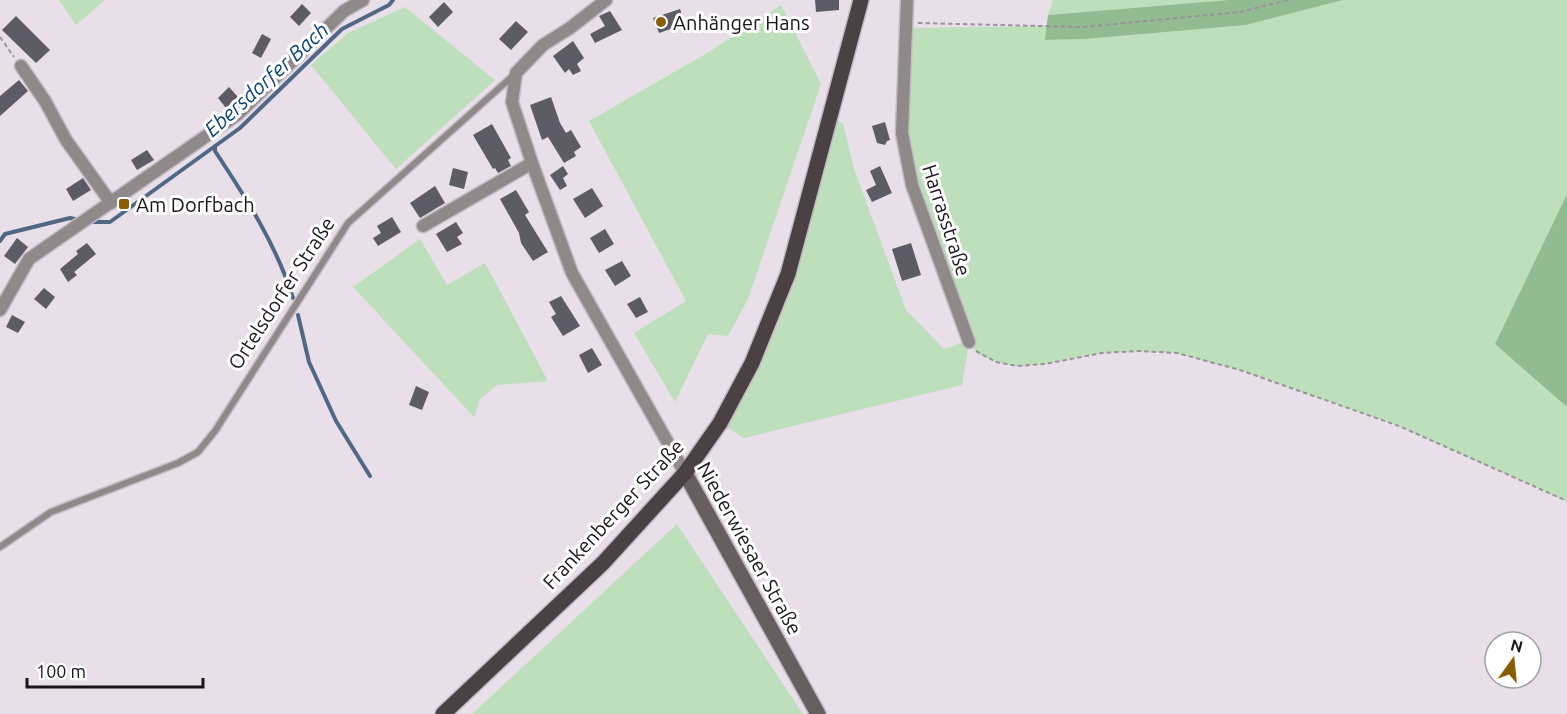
<svg xmlns="http://www.w3.org/2000/svg" width="1567" height="714" viewBox="0 0 1567 714" font-family="Ubuntu,sans-serif">
<style>
.green{fill:#bddfbb}
.forest{fill:#93bb91}
.lines{fill:none;stroke-linecap:round;stroke-linejoin:round}
.stream{stroke:#506885;stroke-width:4}
.building{fill:#5d5b66}
.service-casing{stroke:#c3bbc4;stroke-width:9}
.minor-casing{stroke:#c3bbc4;stroke-width:15}
.secondary-casing{stroke:#c3bbc4;stroke-width:18}
.primary-casing{stroke:#c3bbc4;stroke-width:18}
.path{stroke:#9a939b;stroke-width:2;stroke-dasharray:4.5 3;stroke-linecap:butt}
.service{stroke:#8f898a;stroke-width:6}
.minor{stroke:#8f898a;stroke-width:12}
.secondary{stroke:#675e60;stroke-width:15}
.primary{stroke:#4b4144;stroke-width:15}
.poi-dot{fill:#895d00;stroke:#fff;stroke-width:2}
.labels{text-anchor:middle;dominant-baseline:central;stroke-width:6;stroke-linejoin:round;paint-order:stroke}
.poi-label{font-size:20px;fill:#191519;stroke:#fff;text-anchor:start}
.street-label{font-size:20px;fill:#191519;stroke:#fff}
.water-label{font-size:21px;font-style:italic;fill:#094376;stroke:#fff}
</style>
<rect width="100%" height="100%" fill="#e8dfe9"/>
<g class="green">
<polygon points="59,0 105,0 76,25"/>
<polygon points="1053,0 1228,0 1048,15"/>
<polygon points="1343,0 1567,0 1567,194 1495,344 1567,407 1567,501 1399,426 1240,370 1176,353 1139,351 1102,353 1045,364 1017,366 996,362 978,354 969,343 962,385 744,438 720,423 752,363 831,118 843,123 854,169 906,310 944,349 965,342 912,185 902,133 905,23 914,28 1048,26 1046,40 1085,39 1246,25"/>
<polygon points="781,5 821,84 748,299 728,336 708,334 675,402 634,333 686,301 589,121 709,52"/>
<polygon points="405,7 495,80 396,169 311,65 348,33"/>
<polygon points="420,239 447,285 485,263 548,381 497,385 480,399 474,417 353,287"/>
<polygon points="677,524 803,714 472,714"/>
</g>
<g class="forest">
<polygon points="1228,0 1343,0 1246,25 1085,39 1045,40 1048,15"/>
<polygon points="1567,194 1567,407 1495,344"/>
</g>
<g class="lines">
<g class="stream">
<path d="M215 146V151C246 198 276 244 293 298"/>
<polyline points="88,222 110,222 240,128 342,29 389,5 393,0"/>
<polyline points="0,241 5,234 70,218 80,220"/>
<polyline points="298,315 309,362 336,421 370,476"/>
</g>
</g>
<g class="building">
<polygon points="815,0 839,0 839,10 816,12"/>
<polygon points="444,2 453,12 438,27 429,17"/>
<polygon points="302,4 311,13 299,26 290,17"/>
<polygon points="680,9 685,24 659,33 653,18"/>
<polygon points="610,11 622,30 595,43 590,34 605,26 599,16"/>
<polygon points="16,16 50,50 36,63 2,30"/>
<polygon points="516,21 528,32 511,50 499,39"/>
<polygon points="262,34 271,39 261,58 252,53"/>
<polygon points="573,41 584,58 577,64 581,71 573,75 569,69 565,73 553,56"/>
<polygon points="19,80 28,91 0,116 0,96"/>
<polygon points="229,87 238,97 226,108 218,98"/>
<polygon points="551,97 560,123 566,133 571,130 581,147 574,152 576,156 564,163 548,137 542,140 530,105"/>
<polygon points="885,122 890,140 887,141 885,145 877,143 872,126"/>
<polygon points="492,124 511,158 508,160 511,166 498,173 495,168 493,169 473,135"/>
<polygon points="147,150 154,160 137,170 131,160"/>
<polygon points="563,166 568,174 563,178 567,186 560,190 550,175"/>
<polygon points="880,166 892,193 872,202 866,190 876,185 870,171"/>
<polygon points="453,168 468,172 464,189 449,185"/>
<polygon points="83,178 91,190 73,201 66,189"/>
<polygon points="435,186 445,203 420,218 410,203"/>
<polygon points="592,188 603,206 585,218 573,199"/>
<polygon points="516,190 529,212 525,215 548,252 533,261 521,243 519,233 500,199"/>
<polygon points="392,217 401,232 378,246 373,238 381,233 377,226"/>
<polygon points="456,222 463,233 457,237 462,244 447,252 436,234"/>
<polygon points="605,229 614,244 599,253 590,238"/>
<polygon points="17,238 28,247 15,264 4,256"/>
<polygon points="87,243 96,254 74,272 77,275 68,282 60,269 78,254 76,251"/>
<polygon points="911,243 921,275 902,281 892,249"/>
<polygon points="622,261 631,276 615,286 605,270"/>
<polygon points="44,288 55,297 46,309 34,299"/>
<polygon points="561,296 580,326 563,336 551,317 556,314 549,302"/>
<polygon points="640,297 648,312 636,318 627,304"/>
<polygon points="12,315 25,322 18,333 6,327"/>
<polygon points="592,348 602,365 588,373 579,355"/>
<polygon points="416,386 429,392 422,410 409,405"/>
</g>
<g class="lines">
<defs>
<polyline id="service" points="0,547 51,512 178,463 198,452 215,431 348,223 514,75"/>
<g id="minor">
<polyline points="606,0 570,28 543,45 516,73 512,102 532,163 572,273 685,473"/>
<polyline points="907,0 902,133 912,185 969,342"/>
<polyline points="21,66 45,101 66,140 111,203"/>
<polyline points="423,226 532,163"/>
<polyline points="0,310 29,259 238,114 344,11 363,0"/>
</g>
<polyline id="secondary" points="685,473 818,714"/>
<polyline id="primary" points="443,714 603,563 685,473 720,423 752,363 788,274 861,0"/>
</defs>
<use href="#service" class="service-casing"/>
<use href="#minor" class="minor-casing"/>
<use href="#secondary" class="secondary-casing"/>
<use href="#primary" class="primary-casing"/>
<g class="path">
<polyline points="918,23 1083,27 1240,12 1288,0"/>
<polyline points="0,37 14,57"/>
<polyline points="976,351 996,362 1017,366 1045,364 1102,353 1139,351 1177,353 1240,370 1399,426 1567,501"/>
</g>
<use href="#service" class="service"/>
<use href="#minor" class="minor"/>
<use href="#secondary" class="secondary"/>
<use href="#primary" class="primary"/>
</g>
<g class="poi-dot">
<circle cx="661" cy="22" r="6"/>
<rect x="118" y="198" width="12" height="12" rx="3"/>
</g>
<g class="labels">
<g class="poi-label">
<text x="673" y="22">Anhänger Hans</text>
<text x="136" y="204">Am Dorfbach</text>
</g>
<g class="street-label">
<text transform="translate(947 220) rotate(72)">Harrasstraße</text>
<text transform="translate(281 293) rotate(-57)">Ortelsdorfer Straße</text>
<text transform="translate(613 514) rotate(-47)">Frankenberger Straße</text>
<text transform="translate(750 548) rotate(61)">Niederwiesaer Straße</text>
</g>
<g class="water-label">
<text transform="translate(266 79) rotate(-42)">Ebersdorfer Bach</text>
</g>
</g>
<g transform="translate(1513 660) rotate(15)"><circle r="28" fill="#ffffff" stroke="#a3a1a3" stroke-width="1.5"/>
<path d="M0-4.5L10 22L0 15L-10 22Z" fill="#895d00"/>
<text y="-9" font-size="16" font-weight="bold" text-anchor="middle" fill="#191519">N</text>
</g>
<path d="M27 678v9h176v-9" fill="none" stroke="#191519" stroke-width="3"/>
<text x="36" y="678" font-size="18" fill="#191519" stroke="#ffffff" stroke-width="4.5" paint-order="stroke">100 m</text>
</svg>
